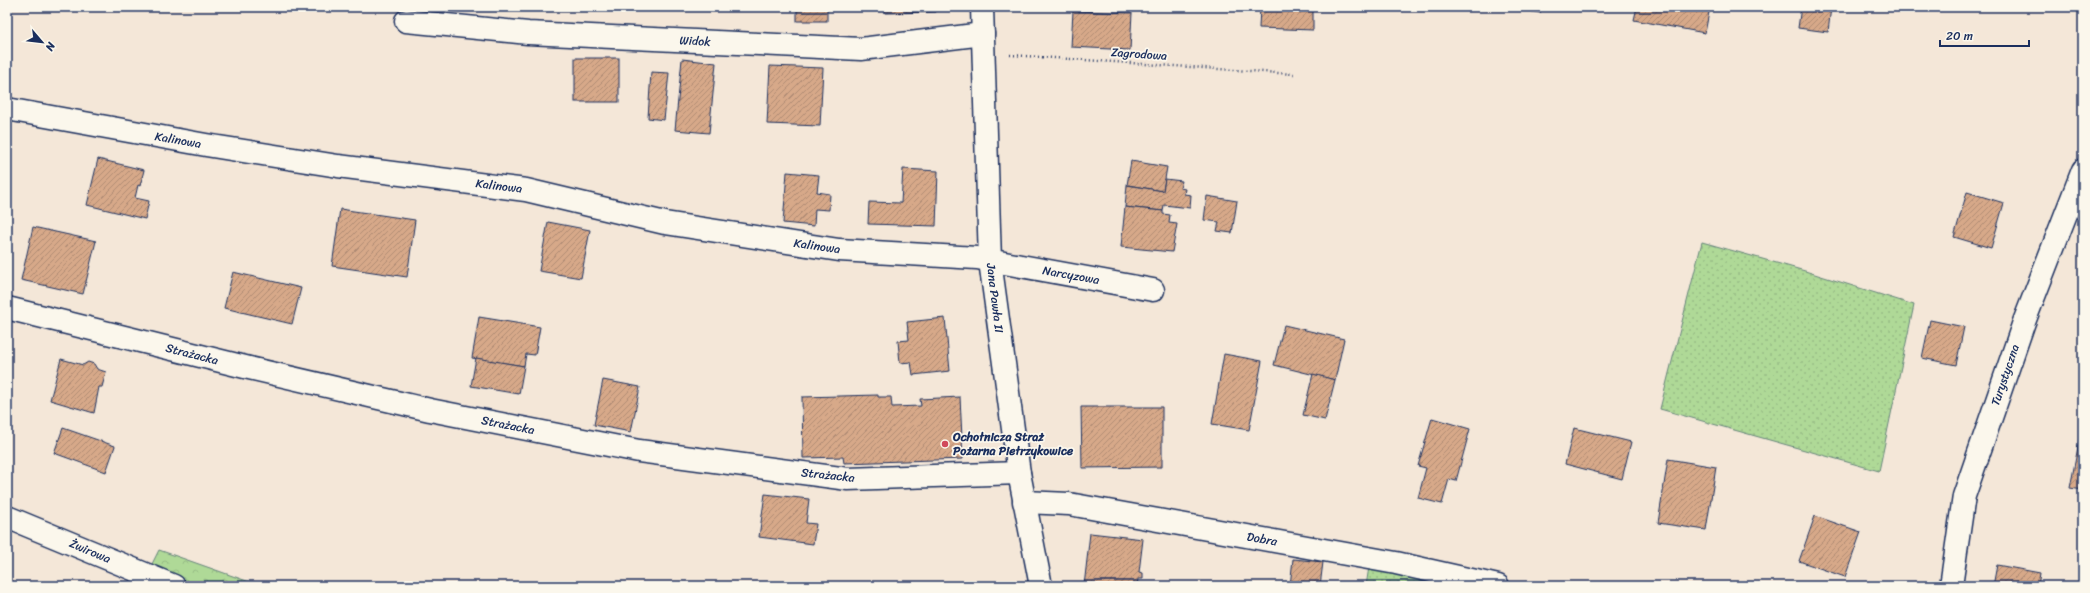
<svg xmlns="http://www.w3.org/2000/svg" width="2090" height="593" viewBox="0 0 2090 593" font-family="Sriracha,sans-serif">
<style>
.grass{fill:url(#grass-dots);stroke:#65847a}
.forest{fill:url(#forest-crowns);stroke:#65847a}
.building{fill:url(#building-hatch);stroke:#1b2f5e}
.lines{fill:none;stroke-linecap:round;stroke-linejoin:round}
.minor-casing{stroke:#1b2f5e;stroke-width:25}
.path{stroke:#1b2f5e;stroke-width:2.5;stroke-dasharray:1 3;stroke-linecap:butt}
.minor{stroke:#fbf7ec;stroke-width:22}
.poi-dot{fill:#d1495b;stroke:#fbf7ec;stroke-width:1.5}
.labels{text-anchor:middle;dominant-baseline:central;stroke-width:3.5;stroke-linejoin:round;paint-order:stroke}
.street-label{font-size:12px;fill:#1b2f5e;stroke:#fbf7ec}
.poi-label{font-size:12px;font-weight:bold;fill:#1b2f5e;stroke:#fbf7ec;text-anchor:start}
</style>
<defs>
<pattern id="grass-dots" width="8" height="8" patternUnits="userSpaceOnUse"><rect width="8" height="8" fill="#afd997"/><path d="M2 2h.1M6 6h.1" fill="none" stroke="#96bb85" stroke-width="1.8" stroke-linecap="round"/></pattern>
<pattern id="forest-crowns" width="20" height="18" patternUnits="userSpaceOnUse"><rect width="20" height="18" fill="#afd997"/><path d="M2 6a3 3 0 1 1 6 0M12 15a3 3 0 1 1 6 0" fill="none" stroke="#96bb85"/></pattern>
<pattern id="building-hatch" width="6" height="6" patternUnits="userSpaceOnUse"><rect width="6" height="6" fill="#d7a989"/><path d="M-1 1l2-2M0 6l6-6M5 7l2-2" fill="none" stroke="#ae8a73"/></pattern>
</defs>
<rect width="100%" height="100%" fill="#f4e7d8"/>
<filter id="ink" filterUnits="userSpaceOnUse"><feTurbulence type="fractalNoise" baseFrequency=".025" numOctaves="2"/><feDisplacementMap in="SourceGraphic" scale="8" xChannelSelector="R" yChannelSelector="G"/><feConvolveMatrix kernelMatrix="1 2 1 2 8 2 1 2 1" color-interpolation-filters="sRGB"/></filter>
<g filter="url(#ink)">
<g class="grass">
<polygon points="1702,242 1805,271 1914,305 1879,471 1660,409"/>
<polygon points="1369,567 1451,586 1366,586"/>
</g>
<polygon class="forest" points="159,550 261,586 194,586 151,566"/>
<g class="building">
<polygon points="489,7 519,7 519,10"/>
<rect x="797" y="7" width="30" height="14"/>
<polygon points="885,7 936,7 936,12 885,13"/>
<polygon points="1260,7 1313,7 1313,30 1259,28"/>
<polygon points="1505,7 1541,7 1540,13"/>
<polygon points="1637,7 1710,7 1705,33 1634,20"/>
<polygon points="1801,7 1831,7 1828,32 1798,28"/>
<polygon points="1073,11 1132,13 1130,50 1071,47"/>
<rect x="575" y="58" width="44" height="44"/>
<polygon points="682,59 716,63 709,133 675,130"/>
<polygon points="770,66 823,68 820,126 767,124"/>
<polygon points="651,72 669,73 664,120 648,118"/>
<polygon points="98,159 144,170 140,186 138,185 135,198 149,201 145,219 87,205"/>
<polygon points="1131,161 1167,167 1163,191 1127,185"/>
<polygon points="903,169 938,171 936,226 868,224 869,202 901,203"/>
<polygon points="787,172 819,175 817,192 830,194 829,210 815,209 814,226 783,223"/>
<polygon points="1165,179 1182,181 1180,188 1185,189 1184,194 1191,195 1190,208 1164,205 1163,211 1125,207 1127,185 1163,191"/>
<polygon points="1967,192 2004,203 1991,248 1954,237"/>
<polygon points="1207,196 1237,201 1232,233 1217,231 1219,222 1204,220"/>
<polygon points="1125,207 1163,211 1163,214 1170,215 1169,223 1177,224 1172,252 1121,247"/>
<polygon points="340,209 415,220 407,277 332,266"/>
<polygon points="548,222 590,230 581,278 539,271"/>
<polygon points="33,227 96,241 83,294 21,280"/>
<polygon points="233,272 301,288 292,324 224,308"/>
<polygon points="479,317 540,327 535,355 526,354 524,366 472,358"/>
<polygon points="945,318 950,371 913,375 911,362 900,363 898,341 909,340 907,322"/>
<polygon points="1930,320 1964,327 1956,365 1922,358"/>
<polygon points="1284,325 1344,339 1335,380 1274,365"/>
<polygon points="1224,354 1262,361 1249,430 1212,424"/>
<polygon points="476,358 524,366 519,394 471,386"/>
<polygon points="61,359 83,365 88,362 94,364 97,369 106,372 102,387 99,387 94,413 50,400"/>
<polygon points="1313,374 1335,380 1325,420 1303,415"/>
<polygon points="603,380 640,387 631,432 594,425"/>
<polygon points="878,395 878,397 891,397 892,407 921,406 920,399 960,397 963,459 844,463 843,457 803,458 802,397"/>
<polygon points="1081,407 1162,407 1162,467 1082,468"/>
<polygon points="1432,418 1470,429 1456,481 1449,479 1442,504 1418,498 1426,468 1418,466"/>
<polygon points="2083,421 2083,490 2070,488"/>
<polygon points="63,428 115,446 106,472 54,453"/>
<polygon points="1574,428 1631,442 1622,479 1565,464"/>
<polygon points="1668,459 1716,467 1706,530 1658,523"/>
<polygon points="765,494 809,499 806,523 816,524 813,544 759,537"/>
<polygon points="1815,516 1861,532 1845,577 1799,561"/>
<polygon points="1090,533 1143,539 1139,572 1143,573 1143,579 1138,579 1137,586 1084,586"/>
<polygon points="1293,559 1323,562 1320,586 1290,586"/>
<polygon points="1997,565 2040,573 2038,586 1993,586"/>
</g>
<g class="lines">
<defs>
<g id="minor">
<polyline points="982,7 990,261 1019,473 1041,586"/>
<polyline points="406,21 528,33 861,49 983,34"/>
<polyline points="7,109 206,145 338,166 526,190 665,223 839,250 977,258 1153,290"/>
<polyline points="7,308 245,367 430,410 639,451 848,479 1019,473"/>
<polyline points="1024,502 1069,504 1396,563 1498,586"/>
<polyline points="7,517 174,586"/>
<polyline points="1951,586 1964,496 2024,322 2083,170"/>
</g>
</defs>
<use href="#minor" class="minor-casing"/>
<polyline class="path" points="1010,55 1294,74"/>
<use href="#minor" class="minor"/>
</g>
</g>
<circle class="poi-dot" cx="945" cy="444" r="4"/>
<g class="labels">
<g class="street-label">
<text transform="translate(695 41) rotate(3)">Widok</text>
<text transform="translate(1139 54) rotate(4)">Zagrodowa</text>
<text transform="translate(178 140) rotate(10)">Kalinowa</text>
<text transform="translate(499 186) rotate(7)">Kalinowa</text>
<text transform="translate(817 246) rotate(8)">Kalinowa</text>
<text transform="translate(1071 275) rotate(10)">Narcyzowa</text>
<text transform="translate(995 298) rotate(83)">Jana Pawła II</text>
<text transform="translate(192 354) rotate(14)">Strażacka</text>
<text transform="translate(2005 375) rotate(-71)">Turystyczna</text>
<text transform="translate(508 425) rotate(11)">Strażacka</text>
<text transform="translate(828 475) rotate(6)">Strażacka</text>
<text transform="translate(1262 539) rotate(10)">Dobra</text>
<text transform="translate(90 551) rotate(23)">Żwirowa</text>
</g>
<g class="poi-label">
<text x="953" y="437">Ochotnicza Straż<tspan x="953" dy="14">Pożarna Pietrzykowice</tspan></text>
</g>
</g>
<rect width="2090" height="593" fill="none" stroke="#fbf7ec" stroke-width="24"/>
<rect x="12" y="12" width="2066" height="569" fill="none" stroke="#1b2f5e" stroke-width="1.5" filter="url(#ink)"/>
<g transform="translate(42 42) rotate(118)" stroke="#fbf7ec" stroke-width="3" paint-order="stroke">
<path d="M0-3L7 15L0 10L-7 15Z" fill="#1b2f5e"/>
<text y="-6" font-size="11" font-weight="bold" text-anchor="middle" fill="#1b2f5e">N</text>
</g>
<path d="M1940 40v6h89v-6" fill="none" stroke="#1b2f5e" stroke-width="2"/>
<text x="1946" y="40" font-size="12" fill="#1b2f5e" stroke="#fbf7ec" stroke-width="3" paint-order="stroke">20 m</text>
</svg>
